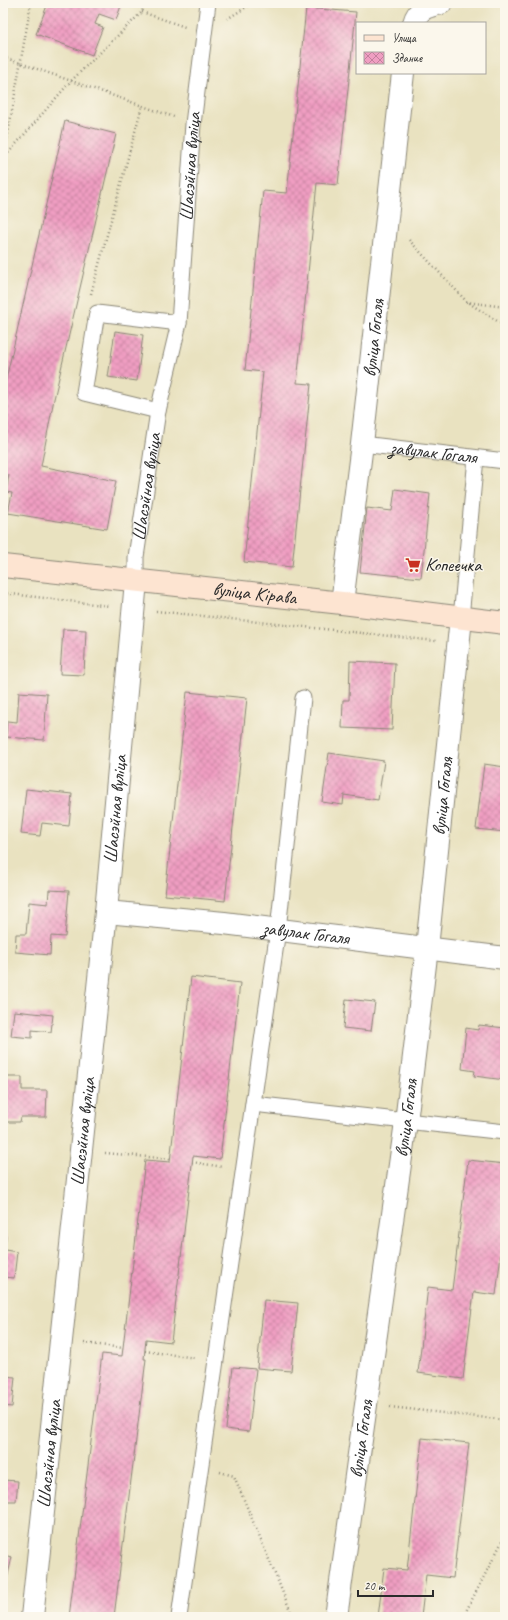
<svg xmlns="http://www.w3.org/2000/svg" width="508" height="1620" viewBox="0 0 508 1620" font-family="Caveat,sans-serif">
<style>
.building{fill:url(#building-cross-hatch)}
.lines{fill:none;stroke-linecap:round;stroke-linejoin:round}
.lane-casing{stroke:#8a8676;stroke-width:17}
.street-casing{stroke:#8a8676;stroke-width:24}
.secondary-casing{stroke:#8a8676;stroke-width:24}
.path{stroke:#8a8676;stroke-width:2.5;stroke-dasharray:1 3;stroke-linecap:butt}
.lane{stroke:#fff;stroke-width:15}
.street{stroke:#fff;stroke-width:22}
.secondary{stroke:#fde4d1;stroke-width:22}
.labels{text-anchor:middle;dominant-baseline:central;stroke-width:3;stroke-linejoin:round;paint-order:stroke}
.street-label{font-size:19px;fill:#2b2b2b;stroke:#fbf7ec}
.poi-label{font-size:19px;fill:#2b2b2b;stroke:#fbf7ec;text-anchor:start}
</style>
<defs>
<pattern id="building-cross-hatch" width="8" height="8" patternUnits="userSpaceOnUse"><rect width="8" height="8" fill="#f09ec2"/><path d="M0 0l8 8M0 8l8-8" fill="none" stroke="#c3819e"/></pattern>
</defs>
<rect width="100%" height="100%" fill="#fbf7ec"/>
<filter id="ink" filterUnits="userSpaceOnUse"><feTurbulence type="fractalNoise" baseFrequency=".025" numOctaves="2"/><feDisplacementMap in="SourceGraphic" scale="8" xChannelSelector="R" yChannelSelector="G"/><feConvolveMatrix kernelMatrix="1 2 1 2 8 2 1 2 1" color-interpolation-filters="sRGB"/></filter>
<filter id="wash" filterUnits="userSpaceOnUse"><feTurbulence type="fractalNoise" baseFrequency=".012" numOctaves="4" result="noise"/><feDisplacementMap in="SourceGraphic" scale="16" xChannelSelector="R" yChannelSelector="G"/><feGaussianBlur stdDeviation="0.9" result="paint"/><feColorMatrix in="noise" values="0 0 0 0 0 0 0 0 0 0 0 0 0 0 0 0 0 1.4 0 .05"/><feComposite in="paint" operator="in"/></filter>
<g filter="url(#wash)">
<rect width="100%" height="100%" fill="#e9e2c0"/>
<g id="blocks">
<g class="building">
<polygon points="48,3 122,3 116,20 99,14 95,24 103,27 92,55 36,34"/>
<polygon points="306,8 356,12 338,185 317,183 297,383 311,384 292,567 244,562 263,372 245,370 263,191 287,193"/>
<polygon points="65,121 116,134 54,399 41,466 116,481 107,529 8,513 12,493 6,492 9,475 3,474 4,388"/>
<polygon points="115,331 143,335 137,381 108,377"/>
<polygon points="395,489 430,494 421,578 360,572 367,508 392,511"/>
<polygon points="63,629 86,630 84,675 60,674"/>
<polygon points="350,661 395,663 392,730 342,728 343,700 349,700"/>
<polygon points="19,692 47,694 44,740 6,737 7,721 17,722"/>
<polygon points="187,692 247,698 225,901 165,895"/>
<polygon points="329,753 384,761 378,800 344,795 343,805 322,802"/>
<polygon points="484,764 505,767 505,832 476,829"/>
<polygon points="26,789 72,794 69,826 42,823 40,836 21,834"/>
<polygon points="49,890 69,891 65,937 51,936 50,955 15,952 16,934 26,934 29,902 48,904"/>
<polygon points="191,977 240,983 220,1159 193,1156 171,1342 146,1339 144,1359 146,1359 114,1617 69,1617 102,1354 122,1356 145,1160 170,1162"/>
<polygon points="346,999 375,1002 371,1031 343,1028"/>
<polygon points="14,1011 53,1015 51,1032 32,1030 32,1038 11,1036"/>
<polygon points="479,1025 505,1028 505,1080 474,1076 475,1071 462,1069 466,1028 478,1030"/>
<polygon points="5,1077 22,1077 22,1090 47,1090 46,1117 21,1117 20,1122 3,1122"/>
<polygon points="468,1160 505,1164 505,1221 496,1295 474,1292 463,1379 418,1373 428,1287 452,1290"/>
<polygon points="3,1236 6,1236 5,1250 17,1252 14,1278 3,1277"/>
<polygon points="264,1300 298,1303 291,1371 257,1368"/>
<polygon points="233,1367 256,1369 249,1432 226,1429"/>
<polygon points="3,1376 15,1377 12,1407 3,1406"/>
<polygon points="422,1438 469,1443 453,1578 426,1575 421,1617 378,1617 384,1568 407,1570"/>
<polygon points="3,1480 18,1481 16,1501 3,1501"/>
<polygon points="3,1555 12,1557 7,1579 3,1578"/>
</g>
</g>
</g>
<g filter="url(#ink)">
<use href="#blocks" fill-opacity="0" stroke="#8a8676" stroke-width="1"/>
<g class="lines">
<defs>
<g id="lane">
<polyline points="158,411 84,393 97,313 179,323"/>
<path id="s1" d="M362 444 505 461"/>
<path id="s2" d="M136 581V557L158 411 179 323 193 124 208 3"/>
<polyline points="461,618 476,458"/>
<polyline points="253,1104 505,1132"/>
<polyline points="179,1617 278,930 303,698"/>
</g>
<g id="street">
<path d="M414 23C418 8 428 6 441 3"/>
<path id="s3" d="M342 603 362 444 403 73"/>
<path id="s4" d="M106 912 224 923 505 958"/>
<path id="s5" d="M32 1617 106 912 136 581"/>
<path id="s6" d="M336 1617 406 1122 427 948 461 618"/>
</g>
<g id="secondary">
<path id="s7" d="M3 566 342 603 505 623"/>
</g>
</defs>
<use href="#lane" class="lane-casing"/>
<use href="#street" class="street-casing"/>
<use href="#secondary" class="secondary-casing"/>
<g class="path">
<polyline points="142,12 185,27"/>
<polyline points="227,19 253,3"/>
<polyline points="3,57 174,117"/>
<polyline points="3,159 71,81 142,12 145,3"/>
<polyline points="3,162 31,3"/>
<polyline points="409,240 467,302 505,307"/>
<polyline points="91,294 142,106"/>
<polyline points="469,303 505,326"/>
<polyline points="3,593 110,606"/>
<polyline points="156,611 436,641"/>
<polyline points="105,1153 170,1159"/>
<polyline points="192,1162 223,1167"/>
<polyline points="84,1343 123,1348"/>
<polyline points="145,1351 196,1358"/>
<polyline points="390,1407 505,1420"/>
<polyline points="220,1472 234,1476 293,1617"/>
<polyline points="463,1617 505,1536"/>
</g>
<use href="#lane" class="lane"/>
<use href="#street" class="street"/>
<use href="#secondary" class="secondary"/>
</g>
</g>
<defs>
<symbol id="supermarket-bare" viewBox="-9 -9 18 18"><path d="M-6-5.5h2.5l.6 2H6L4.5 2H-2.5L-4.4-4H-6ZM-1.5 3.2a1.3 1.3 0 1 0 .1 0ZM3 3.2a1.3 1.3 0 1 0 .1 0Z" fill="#c8321e" stroke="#fbf7ec" stroke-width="2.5" paint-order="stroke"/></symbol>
</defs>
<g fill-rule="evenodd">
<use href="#supermarket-bare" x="402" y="554" width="22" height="22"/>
</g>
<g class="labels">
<g class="street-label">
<text stroke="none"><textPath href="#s2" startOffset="419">Шасэйная вуліца</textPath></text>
<text stroke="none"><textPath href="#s3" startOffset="267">вуліца Гогаля</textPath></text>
<text stroke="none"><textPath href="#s1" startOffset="72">завулак Гогаля</textPath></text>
<text stroke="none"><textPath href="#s2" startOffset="95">Шасэйная вуліца</textPath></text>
<text stroke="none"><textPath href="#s7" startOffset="253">вуліца Кірава</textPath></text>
<text stroke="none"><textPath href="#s6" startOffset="828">вуліца Гогаля</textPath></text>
<text stroke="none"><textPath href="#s5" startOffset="812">Шасэйная вуліца</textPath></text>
<text stroke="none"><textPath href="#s4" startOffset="201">завулак Гогаля</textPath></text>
<text stroke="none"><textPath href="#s6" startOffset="504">вуліца Гогаля</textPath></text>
<text stroke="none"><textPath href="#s5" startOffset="488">Шасэйная вуліца</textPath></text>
<text stroke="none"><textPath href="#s6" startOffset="180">вуліца Гогаля</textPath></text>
<text stroke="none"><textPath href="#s5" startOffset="164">Шасэйная вуліца</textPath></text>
</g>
<g class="poi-label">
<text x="425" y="565">Копеечка</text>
</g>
</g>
<rect width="508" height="1620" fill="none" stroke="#fbf7ec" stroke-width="16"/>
<rect x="356" y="22" width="130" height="52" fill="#fbf7ec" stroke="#a8a59f"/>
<rect x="364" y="35" width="20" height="6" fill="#fde4d1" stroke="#a8a59f"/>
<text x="392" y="42" font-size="12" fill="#2b2b2b">Улица</text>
<rect x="364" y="52" width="20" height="12" fill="url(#building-cross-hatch)" stroke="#a8a59f"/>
<text x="392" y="62" font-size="12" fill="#2b2b2b">Здание</text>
<path d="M358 1590v6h75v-6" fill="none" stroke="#2b2b2b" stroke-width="2"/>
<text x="364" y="1590" font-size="12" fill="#2b2b2b" stroke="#fbf7ec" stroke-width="3" paint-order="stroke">20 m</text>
</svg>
